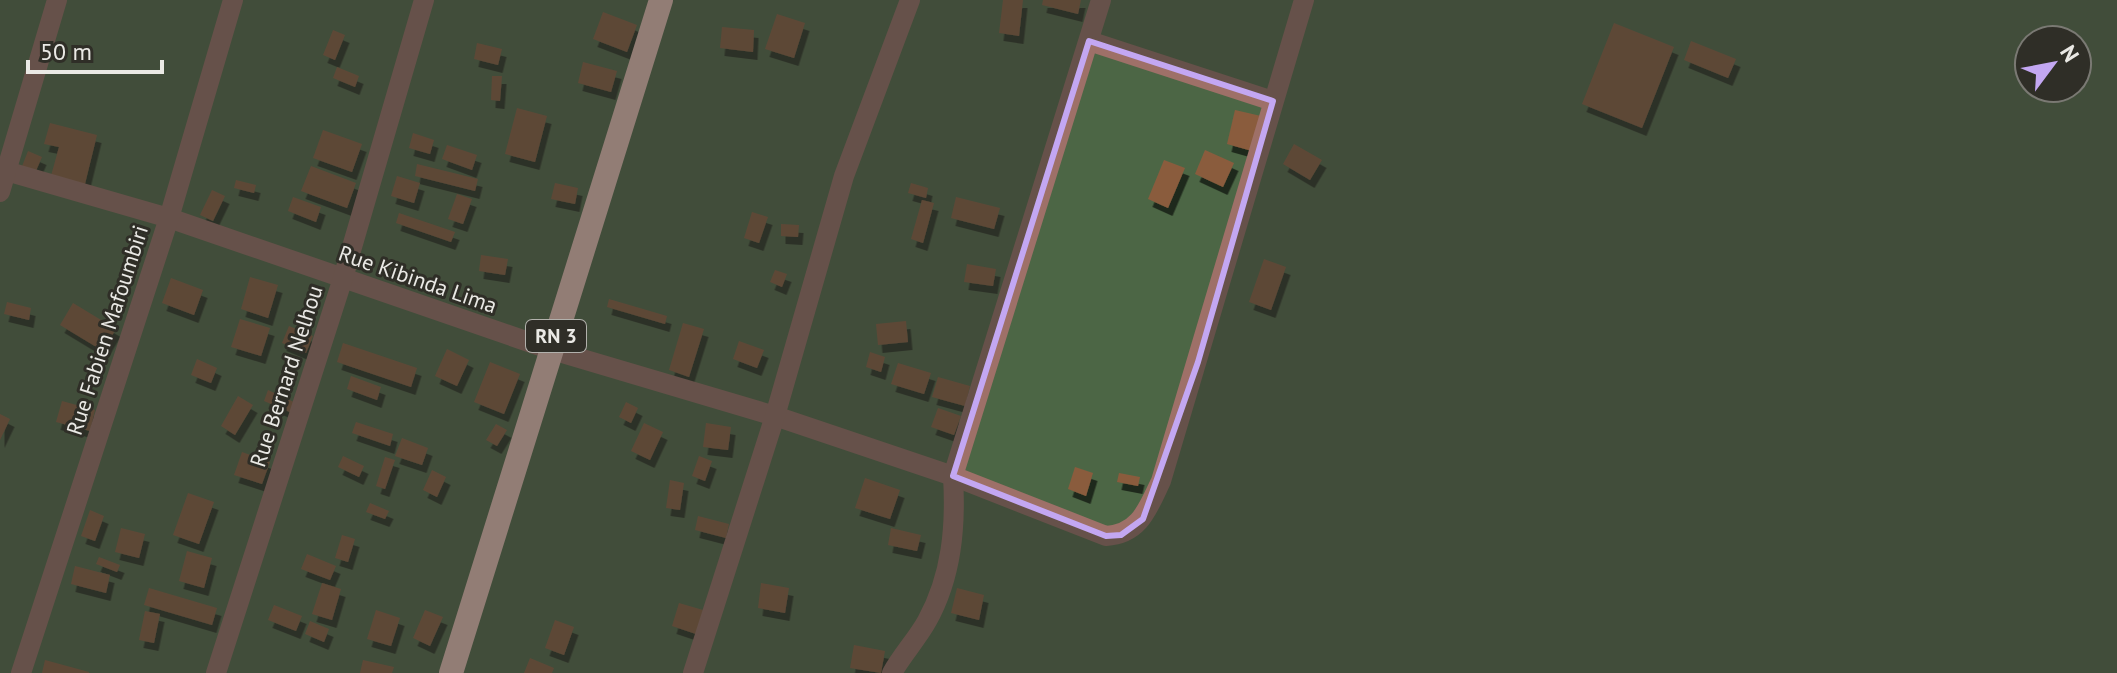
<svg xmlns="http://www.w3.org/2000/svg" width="2117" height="673" viewBox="0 0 2117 673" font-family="'PT Sans',sans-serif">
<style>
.green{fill:#4c6645;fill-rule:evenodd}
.building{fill:#8a5c3e;filter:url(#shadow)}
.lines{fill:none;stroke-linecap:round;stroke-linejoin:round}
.minor{stroke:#9e7068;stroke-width:20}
.highway{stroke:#fed0c8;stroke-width:24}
.marked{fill:none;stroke:#c3a7f2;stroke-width:6;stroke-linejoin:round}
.labels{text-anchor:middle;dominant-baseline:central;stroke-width:6;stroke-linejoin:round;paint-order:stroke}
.shield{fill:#2f2e27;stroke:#b2b1ac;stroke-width:2}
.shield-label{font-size:20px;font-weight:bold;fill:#eae9e5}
.street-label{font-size:22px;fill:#eae9e5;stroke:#2f2e27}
</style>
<defs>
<filter id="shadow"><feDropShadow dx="4.5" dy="8" stdDeviation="0" flood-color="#0009"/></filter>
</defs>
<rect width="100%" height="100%" fill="#393831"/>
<path class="green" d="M0 0H2117V673H0ZM2029 40H2077V88H2029Z"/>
<g class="building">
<polygon points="1003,0 1023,0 1019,36 999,33"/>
<polygon points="1043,0 1081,0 1078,14 1042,5"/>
<polygon points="603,12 637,25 627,52 593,39"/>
<polygon points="777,14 805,23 794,58 765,49"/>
<polygon points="1614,23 1674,47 1642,128 1582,104"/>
<polygon points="722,27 754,30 753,52 720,48"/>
<polygon points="333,30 345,35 335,60 323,55"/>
<polygon points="1691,41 1736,59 1728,78 1684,60"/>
<polygon points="477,43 502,49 498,65 474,59"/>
<polygon points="583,62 617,71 611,92 578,83"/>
<polygon points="337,67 359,76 355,87 333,78"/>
<polygon points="492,76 502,76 500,101 491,100"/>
<polygon points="517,108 547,116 535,162 505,154"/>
<polygon points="1235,110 1261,116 1252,151 1227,144"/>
<polygon points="50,123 97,135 83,192 49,183 59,147 44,144"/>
<polygon points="323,130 362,144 352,172 313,158"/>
<polygon points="413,133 434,140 430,154 409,148"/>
<polygon points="1294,144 1322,160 1310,180 1283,164"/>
<polygon points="447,145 477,155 472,170 442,159"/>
<polygon points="1205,150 1234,163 1223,187 1195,174"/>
<polygon points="28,151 42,157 32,180 19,174"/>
<polygon points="1164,160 1185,168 1168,208 1148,199"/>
<polygon points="417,164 478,179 475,191 415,176"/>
<polygon points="311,166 356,183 347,208 301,191"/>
<polygon points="397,176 420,183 414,203 391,196"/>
<polygon points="236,180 256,185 254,193 234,188"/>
<polygon points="555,183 578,188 575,204 551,199"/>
<polygon points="911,183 928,188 926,198 908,193"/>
<polygon points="212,190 225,196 213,221 200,215"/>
<polygon points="457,194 472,199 463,224 448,219"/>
<polygon points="293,197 321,207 316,222 288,211"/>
<polygon points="956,197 1000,208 994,229 951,218"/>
<polygon points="922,200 934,203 923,243 911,239"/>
<polygon points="752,212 768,217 759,243 744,238"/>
<polygon points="399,213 455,232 451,242 396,223"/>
<polygon points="781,224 799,225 798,237 781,236"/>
<polygon points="481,255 508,259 505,275 479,271"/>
<polygon points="1264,259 1286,267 1271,310 1249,302"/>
<polygon points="967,264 996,269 993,286 964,282"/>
<polygon points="775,270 787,274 782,287 770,282"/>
<polygon points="250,277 278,285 268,318 241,309"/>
<polygon points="171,278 203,290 194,315 162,303"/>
<polygon points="609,299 667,316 665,324 607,307"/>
<polygon points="7,302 31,308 29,320 4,314"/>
<polygon points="73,303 116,329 103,351 60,325"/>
<polygon points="240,319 270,328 261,356 231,347"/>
<polygon points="906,321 908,342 878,345 876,324"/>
<polygon points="683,323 704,329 689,377 669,370"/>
<polygon points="289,326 313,336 306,353 282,343"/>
<polygon points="739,341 764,350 757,368 733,359"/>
<polygon points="343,343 417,368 411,387 337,362"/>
<polygon points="447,349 469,360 457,386 435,376"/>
<polygon points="870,352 885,357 881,372 866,367"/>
<polygon points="197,359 217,368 211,383 191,375"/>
<polygon points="490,362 520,374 504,414 474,402"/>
<polygon points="898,363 931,373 924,394 891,384"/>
<polygon points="351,376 381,387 377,400 347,389"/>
<polygon points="938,377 970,386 965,406 932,397"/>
<polygon points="268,390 296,403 292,413 264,401"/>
<polygon points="238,396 253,405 235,435 221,426"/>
<polygon points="62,401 95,410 90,431 56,422"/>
<polygon points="626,402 638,408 631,423 619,417"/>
<polygon points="938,408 961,416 954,435 931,427"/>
<polygon points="0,414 10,419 0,440"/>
<polygon points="356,422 393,434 390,446 352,433"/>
<polygon points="644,423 663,432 650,460 631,451"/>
<polygon points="706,423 731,427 728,450 703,447"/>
<polygon points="496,424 507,430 497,446 486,440"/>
<polygon points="402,438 428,448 422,465 395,456"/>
<polygon points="242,452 270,462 262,484 234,475"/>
<polygon points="343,456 364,466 359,477 338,467"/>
<polygon points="699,456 712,461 705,481 692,476"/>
<polygon points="385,457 395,460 385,489 376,486"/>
<polygon points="1075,467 1093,473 1086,496 1068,489"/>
<polygon points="432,470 446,477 437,497 423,490"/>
<polygon points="1119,473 1140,477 1138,486 1117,482"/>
<polygon points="865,478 900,490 890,519 855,508"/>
<polygon points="670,480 684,483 680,510 666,508"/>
<polygon points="188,493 214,502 199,544 173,535"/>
<polygon points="370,503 389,511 385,519 366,512"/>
<polygon points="90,510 104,516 95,541 81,536"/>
<polygon points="698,516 729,524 726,538 695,530"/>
<polygon points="121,528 145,534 139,558 115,552"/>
<polygon points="891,528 921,535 917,551 888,545"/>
<polygon points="342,535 355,539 348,562 335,558"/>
<polygon points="187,551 212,558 204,588 179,581"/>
<polygon points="307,554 336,566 330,580 301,569"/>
<polygon points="99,557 120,565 117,572 96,564"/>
<polygon points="75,566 110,575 106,593 71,584"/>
<polygon points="322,583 341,589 332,620 312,614"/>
<polygon points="761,583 789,588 785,613 758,608"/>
<polygon points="149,588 217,608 212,625 144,605"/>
<polygon points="957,588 984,595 979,620 951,613"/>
<polygon points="679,603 703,610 696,634 672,626"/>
<polygon points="274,605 302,616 296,631 268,620"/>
<polygon points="376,610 400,618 391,646 367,639"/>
<polygon points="425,610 443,617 430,646 413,638"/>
<polygon points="145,611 160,614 154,643 139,640"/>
<polygon points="555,620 574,627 564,655 545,648"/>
<polygon points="310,621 329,629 324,642 305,634"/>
<polygon points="854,645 885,651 881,673 850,668"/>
<polygon points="530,658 554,668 552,673 524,673"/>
<polygon points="45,660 89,672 89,673 42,673"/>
<polygon points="363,660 394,667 392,673 360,673"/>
</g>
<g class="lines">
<g class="minor">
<polyline points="1089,41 1273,101"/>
<path d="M6 171 169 218 552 350 775 416 953 476 1106 536C1140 534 1148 508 1161 481L1304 0"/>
<polyline points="0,192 57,0"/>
<polyline points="21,673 169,218 233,0"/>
<polyline points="216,673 343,278 424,0"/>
<polyline points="693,673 775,416 844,176 910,0"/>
<path d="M892 673C902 655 917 639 927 621 952 576 956 526 953 476L1101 0"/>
</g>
<polyline class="highway" points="451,673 661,0"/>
</g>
<path d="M0 0H2117V673H0ZM1089 41 1273 101 1198 362 1143 519 1121 535 1106 536 953 476Z" fill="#393831" fill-opacity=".55" fill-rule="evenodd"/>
<path class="marked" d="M1089 41 1273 101 1198 362 1143 519 1121 535 1106 536 953 476Z"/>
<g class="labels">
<rect class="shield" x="526" y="320" width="60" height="32" rx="6"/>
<g class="shield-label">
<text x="556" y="336">RN 3</text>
</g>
<g class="street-label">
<text transform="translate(418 279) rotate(19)">Rue Kibinda Lima</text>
<text transform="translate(107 330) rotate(-72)">Rue Fabien Mafoumbiri</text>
<text transform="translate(286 376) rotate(-72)">Rue Bernard Nelhou</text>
</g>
</g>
<g transform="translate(2053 64) rotate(58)"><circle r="38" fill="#2f2e27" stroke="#7a7973" stroke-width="2"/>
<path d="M0-6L14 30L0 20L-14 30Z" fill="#c3a7f2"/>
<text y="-12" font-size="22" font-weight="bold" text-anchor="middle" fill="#eae9e5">N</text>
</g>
<path d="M28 60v12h134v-12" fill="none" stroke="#eae9e5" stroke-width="4"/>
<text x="40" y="60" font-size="24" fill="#eae9e5" stroke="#2f2e27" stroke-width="6" paint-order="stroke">50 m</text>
</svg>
